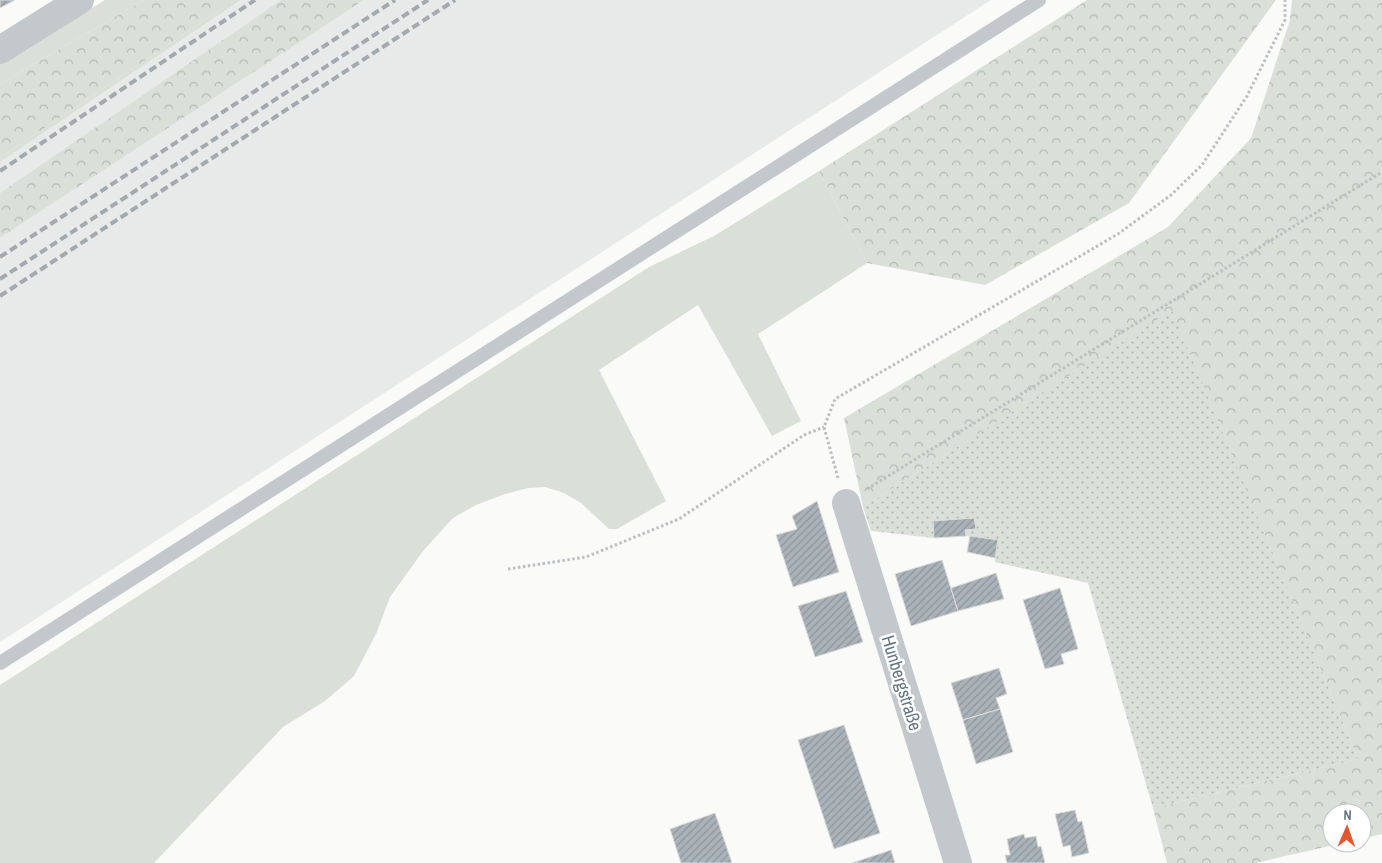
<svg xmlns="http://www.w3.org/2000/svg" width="1382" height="863" viewBox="0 0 1382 863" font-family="'Archivo Narrow',sans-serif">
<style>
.built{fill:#e8e9e9}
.grass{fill:#dadfd7}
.forest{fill:url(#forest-crowns)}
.garden{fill:url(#garden-dots)}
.building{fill:url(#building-hatch);stroke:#dcdcda}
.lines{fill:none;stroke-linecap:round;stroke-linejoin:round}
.path{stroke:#bbbfc2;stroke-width:3;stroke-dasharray:2.5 2.5;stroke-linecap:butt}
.lane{stroke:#c3c8cc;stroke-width:14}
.street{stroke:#c3c8cc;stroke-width:28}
.rail{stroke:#a2aab0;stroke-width:4;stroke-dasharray:8 4;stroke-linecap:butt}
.labels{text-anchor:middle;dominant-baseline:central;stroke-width:5;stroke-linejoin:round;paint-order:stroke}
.street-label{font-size:18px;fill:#657683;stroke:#fff}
</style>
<defs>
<pattern id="forest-crowns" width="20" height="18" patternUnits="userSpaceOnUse" patternTransform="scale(1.25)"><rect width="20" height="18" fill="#dadfd7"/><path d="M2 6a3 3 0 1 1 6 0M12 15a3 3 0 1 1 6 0" fill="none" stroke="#b4b9b4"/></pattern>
<pattern id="garden-dots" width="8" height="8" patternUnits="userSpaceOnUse" patternTransform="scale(1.25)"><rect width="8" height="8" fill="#dadfd7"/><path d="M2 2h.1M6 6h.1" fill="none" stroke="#b4b9b4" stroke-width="1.8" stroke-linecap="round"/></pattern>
<pattern id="building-hatch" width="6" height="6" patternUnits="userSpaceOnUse" patternTransform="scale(1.25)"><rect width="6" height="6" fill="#aab3b9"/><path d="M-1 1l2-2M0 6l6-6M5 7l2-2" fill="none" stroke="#8e969c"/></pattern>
</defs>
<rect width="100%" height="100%" fill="#fafaf8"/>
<g class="built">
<polygon points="241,0 281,0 0,193 0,162"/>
<polygon points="364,0 991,0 0,642 0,238"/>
</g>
<g class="grass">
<polygon points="105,0 144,0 0,84 0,64"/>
<polygon points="235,0 241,0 0,162 0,158"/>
<polygon points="819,171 867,263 758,334 801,421 772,436 698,305 599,370 666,501 617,529 609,529 581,503 564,493 545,487 528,488 505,494 476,505 453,518 423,551 390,597 376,634 354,676 325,701 283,727 154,863 0,863 0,685 649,267 714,236"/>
</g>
<g class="forest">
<polygon points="144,0 235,0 0,158 0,84"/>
<polygon points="281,0 364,0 0,238 0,193"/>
<polygon points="1087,0 1276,0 1129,203 985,285 867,263 819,171"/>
<polygon points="1292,0 1382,0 1382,834 1362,839 1362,813 1332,813 1332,843 1343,843 1255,863 1167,863 1153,808 1358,759 1172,311 863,507 844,418 1168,227 1251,138 1290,20"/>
</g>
<polygon class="garden" points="1172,310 1358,759 1153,808 1088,583 995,562 997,540 966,536 965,530 976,529 974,518 933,521 934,538 871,531 863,507"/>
<g class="building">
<polygon points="0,0 15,0 0,8"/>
<polygon points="817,501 839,572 793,587 776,535 797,529 792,516"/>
<polygon points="974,518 976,529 965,530 966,536 934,538 933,521"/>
<polygon points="970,536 998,540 995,558 967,552"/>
<polygon points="942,560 958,611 911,626 895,574"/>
<polygon points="996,573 1004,599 958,611 951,588"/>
<polygon points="1060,588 1078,649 1061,654 1064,664 1045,669 1023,600"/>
<polygon points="846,591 863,642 815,657 798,606"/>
<polygon points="999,668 1007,694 996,698 1000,709 963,720 951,683"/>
<polygon points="1000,709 1013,752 976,764 963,720"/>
<polygon points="844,725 880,833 834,849 798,740"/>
<polygon points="1075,810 1078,822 1082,821 1089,853 1072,857 1070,845 1063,847 1055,814"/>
<polygon points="715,813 732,863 681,863 670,829"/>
<polygon points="1024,834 1025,838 1036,836 1038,847 1041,846 1045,863 1007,863 1005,855 1010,855 1007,839"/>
<polygon points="891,850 895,863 852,863"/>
</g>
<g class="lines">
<g class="path">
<polyline points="838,478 824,427 835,399 1118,234 1171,195 1202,165 1247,96 1285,20 1285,0"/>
<polyline points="867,489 1382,172"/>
<polyline points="508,569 586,557 679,519 804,435 824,427"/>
</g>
<polyline class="lane" points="0,663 1039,0"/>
<g class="street">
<polyline points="0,50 80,0"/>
<polyline points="846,503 958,863"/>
</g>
<g class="rail">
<polyline points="0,171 255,0"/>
<polyline points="0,257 395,0"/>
<polyline points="0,279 428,0"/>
<polyline points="0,296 455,0"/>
</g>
</g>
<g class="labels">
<g class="street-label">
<text transform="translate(902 683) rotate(73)">Hunbergstraße</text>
</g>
</g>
<g transform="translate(1347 828) rotate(2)"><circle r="24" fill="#ffffff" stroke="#c1c8cd"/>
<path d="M0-4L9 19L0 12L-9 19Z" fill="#e4572e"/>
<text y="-8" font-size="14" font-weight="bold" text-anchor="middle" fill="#657683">N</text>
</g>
</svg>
